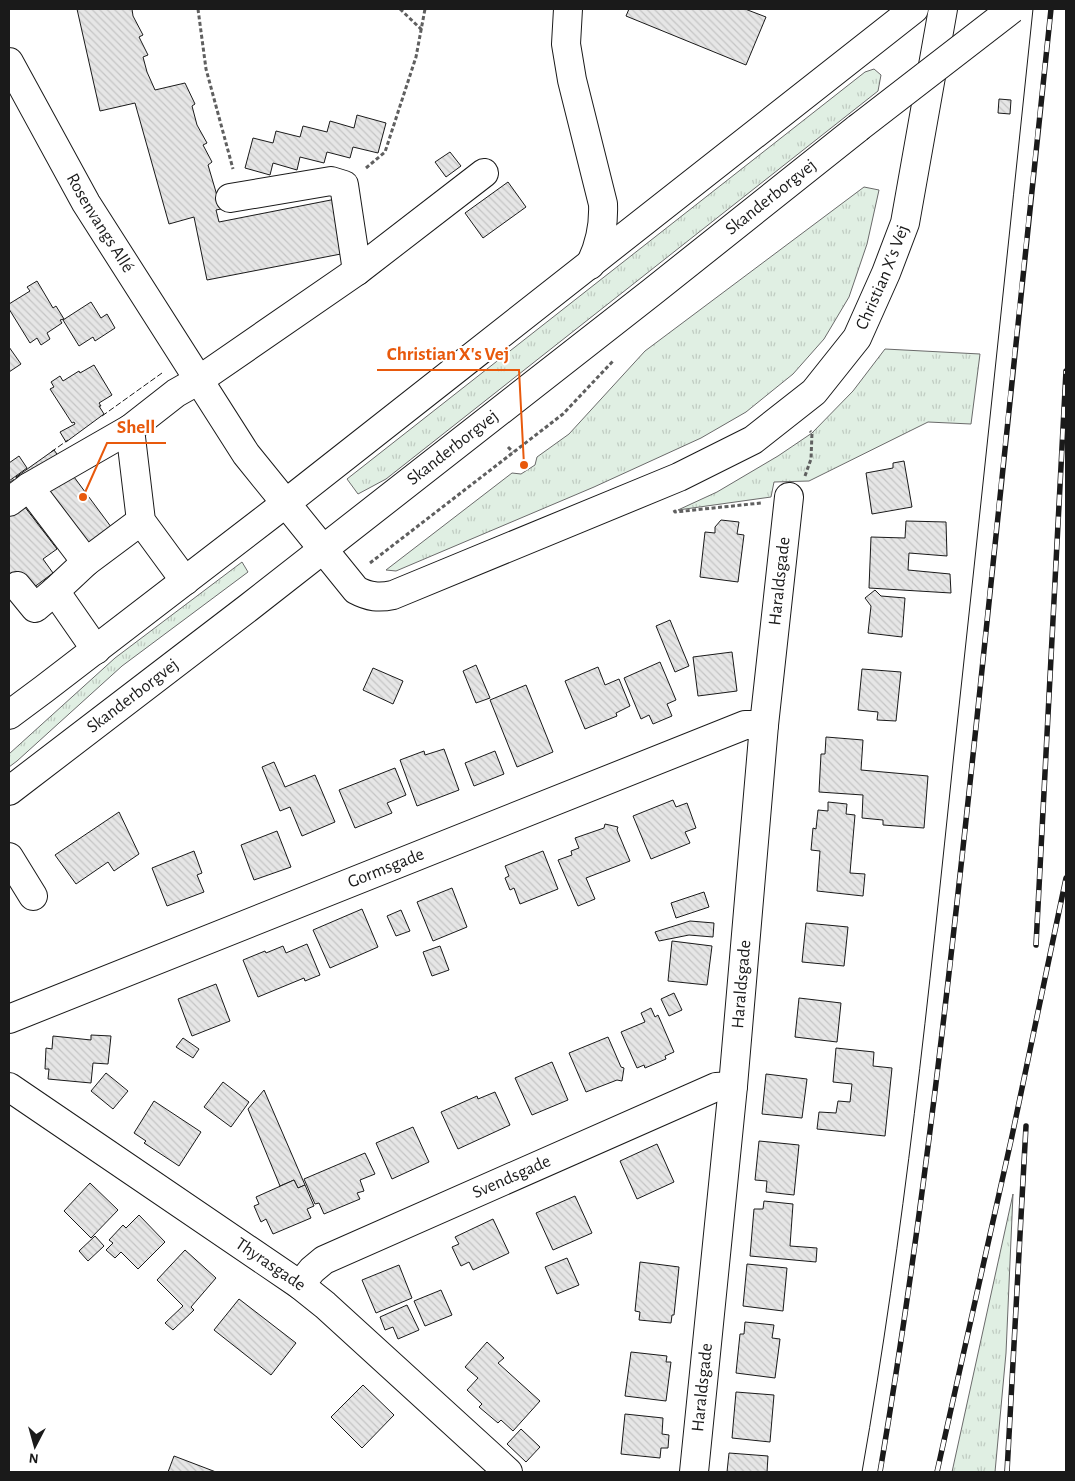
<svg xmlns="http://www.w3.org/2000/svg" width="1075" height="1481" viewBox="0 0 1075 1481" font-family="'Alegreya Sans',sans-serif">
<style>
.grass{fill:url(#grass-tufts);stroke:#6a6a6a}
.building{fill:url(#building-back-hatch);stroke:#1a1a1a}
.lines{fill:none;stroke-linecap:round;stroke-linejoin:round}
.minor-casing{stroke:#1a1a1a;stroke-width:30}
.path{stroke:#5f5f5f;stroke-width:3;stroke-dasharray:4 2.5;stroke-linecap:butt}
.minor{stroke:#fff;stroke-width:28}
.tram{stroke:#1a1a1a;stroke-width:1}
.rail-casing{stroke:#1a1a1a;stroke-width:5.5}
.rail{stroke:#fff;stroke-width:4;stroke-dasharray:11;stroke-linecap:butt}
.minor-bridge-casing{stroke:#1a1a1a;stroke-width:30;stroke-linecap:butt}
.minor-bridge{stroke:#fff;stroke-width:28}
.fence{stroke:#1a1a1a;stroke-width:1;stroke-dasharray:6 2.5;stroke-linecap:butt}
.labels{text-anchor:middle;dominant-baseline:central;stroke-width:4;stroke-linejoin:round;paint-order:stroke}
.street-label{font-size:18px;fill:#1a1a1a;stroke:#fff}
.leader{fill:none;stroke:#e8590c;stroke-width:2}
.callout-dot{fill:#e8590c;stroke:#fff;stroke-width:2}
.callout-label{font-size:19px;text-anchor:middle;font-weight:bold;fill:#e8590c;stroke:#fff;stroke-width:4;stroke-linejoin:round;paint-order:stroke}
</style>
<defs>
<pattern id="grass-tufts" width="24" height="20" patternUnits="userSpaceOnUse" patternTransform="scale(1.25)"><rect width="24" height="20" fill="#e0efe3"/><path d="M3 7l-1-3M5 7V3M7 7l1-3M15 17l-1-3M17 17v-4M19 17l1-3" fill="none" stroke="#c0ccc2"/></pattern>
<pattern id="building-back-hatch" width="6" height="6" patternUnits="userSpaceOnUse" patternTransform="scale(1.25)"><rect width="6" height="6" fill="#e6e6e6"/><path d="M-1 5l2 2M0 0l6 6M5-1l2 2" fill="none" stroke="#c5c5c5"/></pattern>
</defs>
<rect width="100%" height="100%" fill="#fff"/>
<g class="grass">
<polygon points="874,69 881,75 878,91 386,479 358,494 347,479 865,72"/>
<polygon points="864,187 879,190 867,244 849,297 824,339 793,374 746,412 701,438 594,487 396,571 386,570 512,473 521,474 535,465 537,457 569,434 645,351"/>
<polygon points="885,349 980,354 971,424 928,422 809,481 774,482 771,497 678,510 717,492 778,456 812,433 853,391"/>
<polygon points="242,562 248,572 122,666 17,761 9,767 9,754 115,658"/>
<polygon points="1013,1194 1006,1353 995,1472 952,1472"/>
</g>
<g class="building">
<polygon points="77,9 132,9 133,16 143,35 139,37 148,55 143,57 147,72 155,90 185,83 195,104 192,106 197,125 207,143 203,145 212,162 208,165 221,209 216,210 219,222 336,199 346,253 207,280 194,217 169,224 135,103 100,111"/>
<polygon points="629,9 745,9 766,17 746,65 626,16"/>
<polygon points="999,99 1011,100 1010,114 998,113"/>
<polygon points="357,115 386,123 378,153 353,147 350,158 327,152 324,163 300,157 297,170 273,163 270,175 245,168 253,138 273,143 276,131 300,137 303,126 327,132 330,121 354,128"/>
<polygon points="450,152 461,166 446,177 435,162"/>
<polygon points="508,182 526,207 483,238 465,213"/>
<polygon points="37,281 53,308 56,306 64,319 60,320 62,323 47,333 50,339 41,345 37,338 30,343 9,309 9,304 30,291 27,287"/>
<polygon points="91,302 101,318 107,314 115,328 95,341 93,337 79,346 63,320"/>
<polygon points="9,347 21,364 9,372"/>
<polygon points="94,365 112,395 99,403 101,406 99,406 104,414 66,442 60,432 75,424 74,422 72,423 50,389 54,387 51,382 60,376 63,381 79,371 80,373"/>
<polygon points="54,450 123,543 85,571 62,539 49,548 26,518 38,510 16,477"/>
<polygon points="19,456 27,468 9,481 9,463"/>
<polygon points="904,461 912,507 872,514 866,473 893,468 893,463"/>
<polygon points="21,502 57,549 43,559 53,573 33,588 9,592 9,511"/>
<polygon points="721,520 739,522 737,534 744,535 738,582 700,577 705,532 715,533 715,527"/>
<polygon points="906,521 946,522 947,556 909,553 908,570 950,574 951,593 869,588 871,537 905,538"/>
<polygon points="875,590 881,596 905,598 902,637 868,633 871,606 865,598"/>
<polygon points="670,620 689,666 675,672 656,626"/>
<polygon points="732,652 737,691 698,696 693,657"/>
<polygon points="660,662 676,700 667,704 672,716 653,724 649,715 641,719 624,678"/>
<polygon points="476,665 490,698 476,703 463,671"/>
<polygon points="598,667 605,685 619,679 630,706 616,713 617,716 585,729 565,681"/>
<polygon points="373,668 403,681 393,704 363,690"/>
<polygon points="862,669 901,672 896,721 877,720 878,712 858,710"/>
<polygon points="526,685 553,752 517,767 490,700"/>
<polygon points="826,737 863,740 861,770 928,776 924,828 883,825 883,820 862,818 863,795 819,792 821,754 825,754"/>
<polygon points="444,749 459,790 417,806 400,760 424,751 425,755"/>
<polygon points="495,751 504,774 474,786 465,763"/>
<polygon points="274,762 285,787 315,775 335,822 302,836 290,807 280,811 262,767"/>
<polygon points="395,768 406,795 387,803 392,813 355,828 339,790"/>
<polygon points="673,800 676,807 687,803 696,828 685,832 690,843 651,859 633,816"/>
<polygon points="828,802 847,804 846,814 855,815 850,873 865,874 863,896 817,891 820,851 811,850 813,828 816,829 818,810 828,811"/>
<polygon points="119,812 139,854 114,871 108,862 76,884 55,855"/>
<polygon points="605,824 618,827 617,830 630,861 586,878 595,899 578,906 558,860 572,855 571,851 579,848 575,838 604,828"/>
<polygon points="277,831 291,867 254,880 241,845"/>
<polygon points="194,851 202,873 197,875 204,892 167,906 152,868"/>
<polygon points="543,851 558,889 520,904 514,888 510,890 505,878 509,876 505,866"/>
<polygon points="452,888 467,927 433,941 417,902"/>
<polygon points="704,892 709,907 676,918 671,903"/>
<polygon points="362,909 378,947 330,968 313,930"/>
<polygon points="401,910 410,931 396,936 387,916"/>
<polygon points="690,921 714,923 713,937 689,935 659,941 655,932"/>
<polygon points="806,923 848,927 844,966 802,962"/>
<polygon points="672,941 712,946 707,985 668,981"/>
<polygon points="307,944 320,975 305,981 304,978 258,997 243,960 265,951 266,953 283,946 286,953"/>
<polygon points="440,946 449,970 432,976 423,952"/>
<polygon points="216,984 230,1021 192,1036 178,999"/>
<polygon points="674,993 682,1010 669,1016 661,999"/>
<polygon points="799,998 841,1003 837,1042 795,1037"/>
<polygon points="651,1008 655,1017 658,1015 674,1052 665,1056 666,1059 645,1068 644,1065 637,1068 621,1032 645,1022 641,1013"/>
<polygon points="91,1035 111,1036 108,1064 93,1063 91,1083 48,1079 49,1069 45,1069 46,1048 52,1049 53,1036 91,1040"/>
<polygon points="608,1037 621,1067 624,1068 622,1081 617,1080 586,1092 569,1053"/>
<polygon points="183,1038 199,1049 193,1058 176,1047"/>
<polygon points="836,1048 874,1052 873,1066 892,1068 885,1136 817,1129 819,1112 836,1113 838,1101 850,1102 852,1084 833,1082"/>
<polygon points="552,1062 568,1100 532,1115 515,1078"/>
<polygon points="106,1073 128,1091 113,1109 91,1091"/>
<polygon points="766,1074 807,1079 802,1118 762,1114"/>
<polygon points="223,1082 249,1102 231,1127 204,1107"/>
<polygon points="264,1090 305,1185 298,1188 294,1180 280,1186 248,1109"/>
<polygon points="495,1092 510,1125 458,1149 441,1112 477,1096 478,1099"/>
<polygon points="154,1101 201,1132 179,1166 144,1143 146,1141 134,1133"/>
<polygon points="413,1127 429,1162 392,1179 376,1143"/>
<polygon points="759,1141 799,1145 794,1195 766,1192 767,1181 755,1180"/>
<polygon points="657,1144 674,1182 637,1199 620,1161"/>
<polygon points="365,1153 375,1174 360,1180 364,1191 357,1193 360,1199 324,1214 319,1203 315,1204 304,1179"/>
<polygon points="294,1180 298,1188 305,1185 314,1206 307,1209 311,1218 273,1234 266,1219 261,1222 254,1206 259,1204 256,1197"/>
<polygon points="90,1183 118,1210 91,1238 64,1211"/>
<polygon points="575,1196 592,1233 553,1250 536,1213"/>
<polygon points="764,1201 793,1204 790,1246 817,1248 816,1262 750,1256 754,1209 763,1209"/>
<polygon points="139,1215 165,1242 138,1269 121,1252 115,1258 106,1250 113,1243 109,1240 123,1225 126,1228"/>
<polygon points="493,1219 509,1253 473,1270 469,1262 461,1266 452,1247 459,1244 455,1237"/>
<polygon points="95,1236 104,1246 88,1261 79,1251"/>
<polygon points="185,1250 216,1278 191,1307 194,1310 173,1330 165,1323 183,1306 157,1280"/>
<polygon points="567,1258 579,1285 557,1294 545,1267"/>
<polygon points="640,1262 679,1267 674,1315 672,1315 671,1323 639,1320 640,1312 635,1311"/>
<polygon points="747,1264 787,1268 783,1311 743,1306"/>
<polygon points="399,1265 412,1298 376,1313 362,1280"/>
<polygon points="441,1290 452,1315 425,1326 414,1301"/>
<polygon points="239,1299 296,1343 271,1375 214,1330"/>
<polygon points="407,1305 419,1330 398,1339 393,1327 385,1330 380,1317"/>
<polygon points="745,1322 774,1325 772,1338 780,1339 775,1378 736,1373 740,1334 744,1334"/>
<polygon points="487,1342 504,1358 498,1363 540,1401 513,1431 501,1420 498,1423 479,1407 482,1404 467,1390 478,1378 465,1367"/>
<polygon points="631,1352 667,1356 666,1362 671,1362 666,1401 625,1396"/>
<polygon points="363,1385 394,1415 362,1448 331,1417"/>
<polygon points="736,1392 774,1395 770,1442 732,1438"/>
<polygon points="625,1414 663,1418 662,1434 669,1435 668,1448 661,1448 660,1458 621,1454"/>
<polygon points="521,1429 540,1447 526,1462 507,1444"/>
<polygon points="729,1453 768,1456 767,1472 727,1472"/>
<polygon points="174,1456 216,1472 168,1472"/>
</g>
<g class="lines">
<defs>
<g id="minor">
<path d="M568 9 566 44 572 80 603 204C604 227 600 245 590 265"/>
<path id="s1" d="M9 62 86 203 246 454 356 590C369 597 379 598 393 595L679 477 753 440 814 392 857 338 886 273 905 223 943 9"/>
<polyline points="230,198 331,181 344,185 357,271"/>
<polyline points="9,502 29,487"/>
<polyline points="86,562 141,521"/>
<polyline points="185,581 141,521 130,429 176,393 199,380 357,271 484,173"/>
<polyline points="17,586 35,608 55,591"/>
<polyline points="96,650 55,591 86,562 29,487 130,429"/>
<polyline points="9,715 44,689 286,503 914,9"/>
<path id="s2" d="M9 791 248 608 652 292 858 128"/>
<polyline points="9,857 33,896"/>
<path id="s3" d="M9 1019 745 725H764"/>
<path id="s4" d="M9 1087 300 1285 325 1305 508 1472"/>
<path id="s5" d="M300 1285 312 1270 324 1260 716 1087 733 1086"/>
<path id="s6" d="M694 1472 733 1086 764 725 789 497"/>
</g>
</defs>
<use href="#minor" class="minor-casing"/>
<g class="path">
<polyline points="198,9 206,69 233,169"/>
<polyline points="400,9 422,30"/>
<polyline points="366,168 385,152 416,57 425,9"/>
<polyline points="508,447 513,452"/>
<polyline points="805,476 811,459 812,433 810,431"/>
<polyline points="674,510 675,512 761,503"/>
<polyline points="370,563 563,414 613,361"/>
</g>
<use href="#minor" class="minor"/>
<path class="tram" d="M862 1472C904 1234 929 993 954 753 981 505 1007 257 1033 9"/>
<defs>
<g id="rail">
<polyline points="1036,945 1066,371"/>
<path d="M880 1472C923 1219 951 964 978 708 1002 475 1026 242 1051 9"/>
<polyline points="937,1472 1012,1136 1066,878"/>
<polyline points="1007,1472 1026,1126"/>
</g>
</defs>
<use href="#rail" class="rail-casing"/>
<use href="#rail" class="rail"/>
<defs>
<polyline id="minor-bridge" points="858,128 1012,9"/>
</defs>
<use href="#minor-bridge" class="minor-bridge-casing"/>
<use href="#minor-bridge" class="minor-bridge"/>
<g class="fence">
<polyline points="102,416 162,373"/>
<polyline points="51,452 68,440"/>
<polyline points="9,483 19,475"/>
</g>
</g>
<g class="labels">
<g class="street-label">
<text stroke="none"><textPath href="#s2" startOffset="966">Skanderborgvej</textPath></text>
<text stroke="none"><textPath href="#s1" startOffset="185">Rosenvangs Allé</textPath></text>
<text stroke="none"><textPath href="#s1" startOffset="1276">Christian X's Vej</textPath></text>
<text stroke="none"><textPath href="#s2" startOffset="561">Skanderborgvej</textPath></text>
<text stroke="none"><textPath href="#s6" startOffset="895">Haraldsgade</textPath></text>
<text stroke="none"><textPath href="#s2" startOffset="156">Skanderborgvej</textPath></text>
<text stroke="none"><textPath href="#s3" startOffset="406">Gormsgade</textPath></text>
<text stroke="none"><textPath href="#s6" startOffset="490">Haraldsgade</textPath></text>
<text stroke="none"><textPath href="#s5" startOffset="240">Svendsgade</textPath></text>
<text stroke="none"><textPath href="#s4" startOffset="316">Thyrasgade</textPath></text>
<text stroke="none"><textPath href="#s6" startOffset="85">Haraldsgade</textPath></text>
</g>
</g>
<path class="leader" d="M524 465L519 370H377M83 497L107 443H166"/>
<g class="callout-dot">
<circle cx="524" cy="465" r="5"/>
<circle cx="83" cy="497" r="5"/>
</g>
<g class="callout-label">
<text x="448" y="360">Christian X's Vej</text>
<text x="136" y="433">Shell</text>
</g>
<rect width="1075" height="1481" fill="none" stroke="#1a1a1a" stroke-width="20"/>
<g transform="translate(35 1446) rotate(186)" stroke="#ffffff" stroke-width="4" paint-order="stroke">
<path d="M0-4L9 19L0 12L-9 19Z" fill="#1a1a1a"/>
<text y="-8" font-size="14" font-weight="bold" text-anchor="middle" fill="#1a1a1a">N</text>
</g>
</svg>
